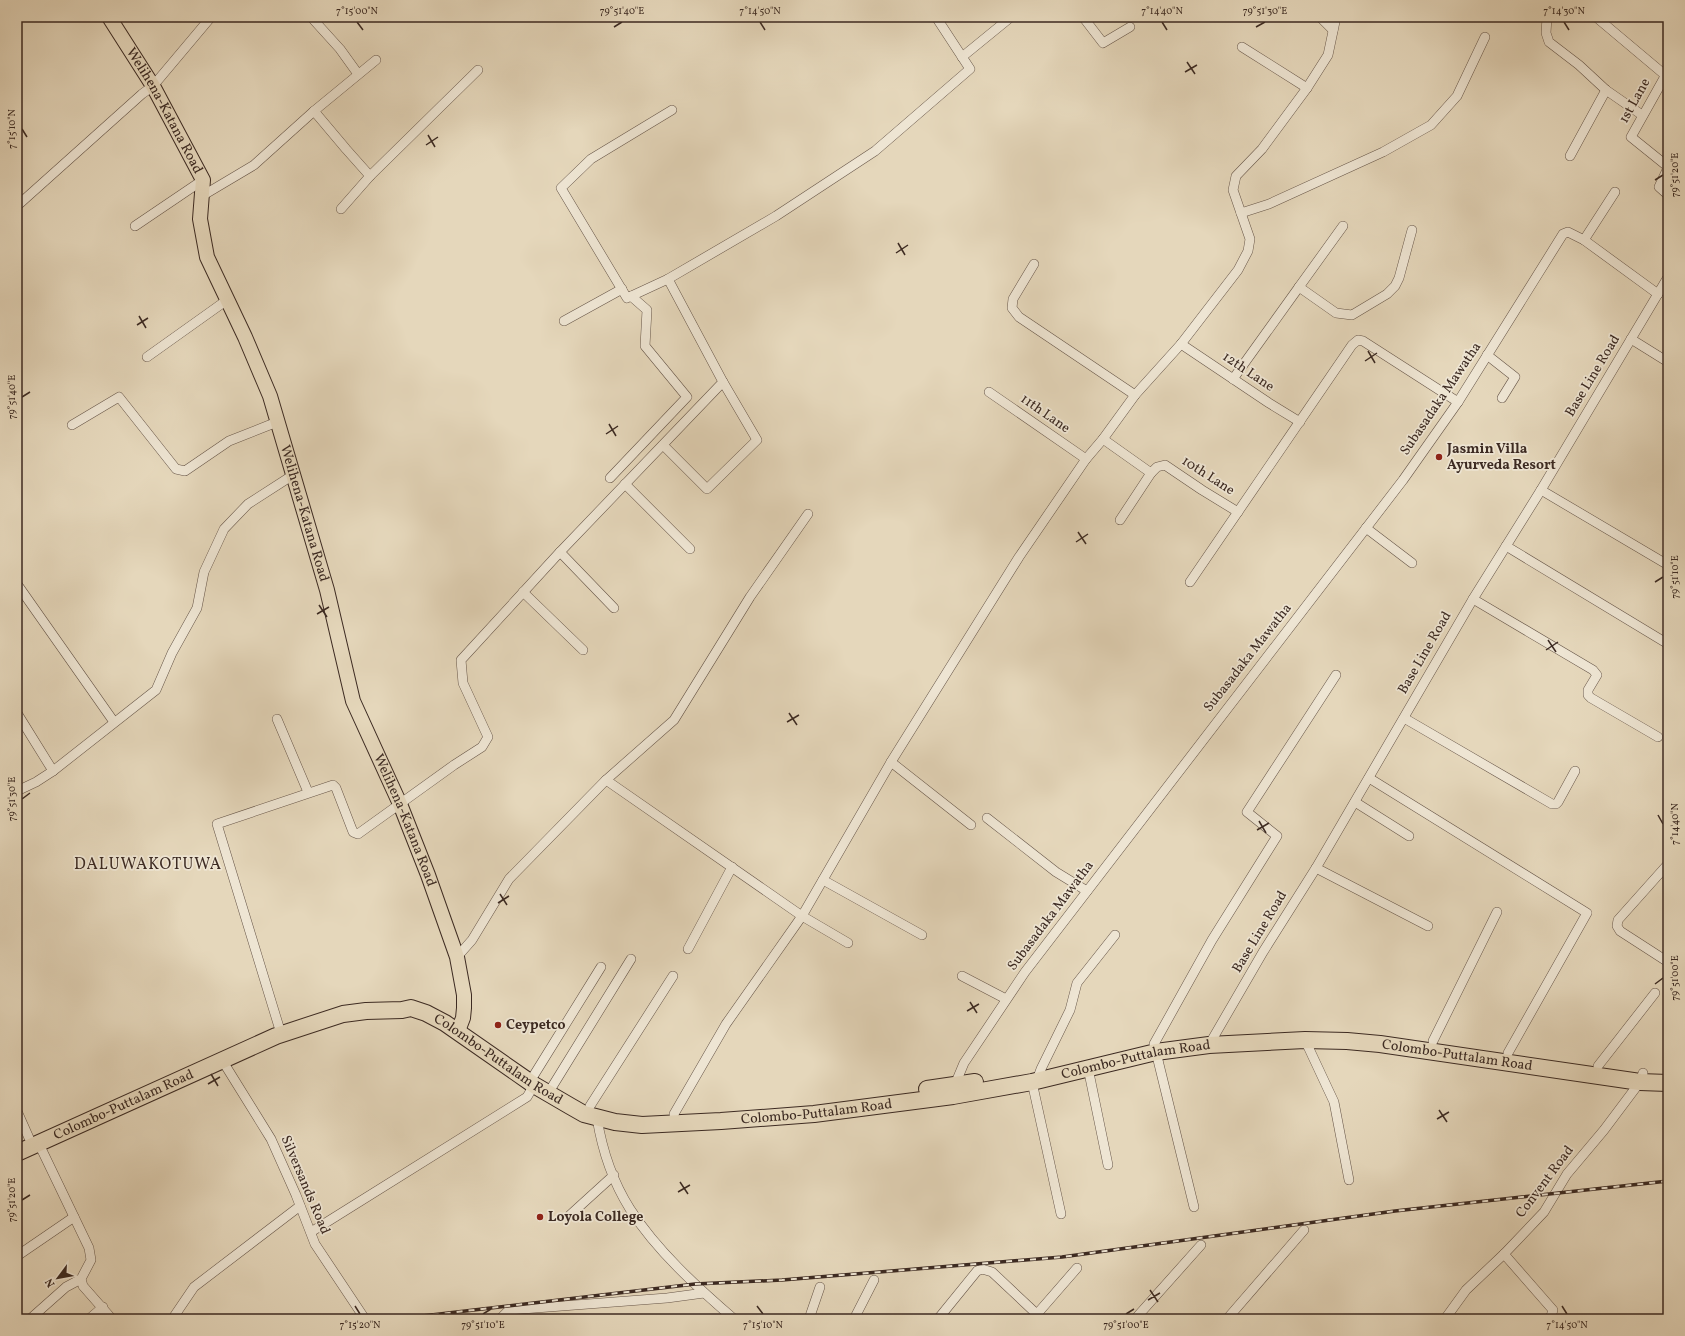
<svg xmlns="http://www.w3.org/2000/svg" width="1685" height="1336" viewBox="0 0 1685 1336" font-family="Vollkorn,serif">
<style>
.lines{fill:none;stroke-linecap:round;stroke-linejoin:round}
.street-casing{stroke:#665548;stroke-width:10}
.primary-casing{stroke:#3c2a22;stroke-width:16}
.highway-casing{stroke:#3c2a22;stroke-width:18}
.street{stroke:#eee5d3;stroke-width:9}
.primary{stroke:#e5d7bb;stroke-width:14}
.highway{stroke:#e5d7bb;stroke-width:16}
.rail-casing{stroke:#3c2a22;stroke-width:3.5}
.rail{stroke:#eee5d3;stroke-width:2;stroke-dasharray:6;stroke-linecap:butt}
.ticks{fill:none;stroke:#3c2a22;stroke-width:1.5}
.poi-dot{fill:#8f2418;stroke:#eee5d3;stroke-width:1.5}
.labels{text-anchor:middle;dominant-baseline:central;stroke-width:3.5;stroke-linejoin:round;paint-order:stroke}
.street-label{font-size:14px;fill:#3c2a22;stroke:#eee5d3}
.poi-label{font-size:14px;font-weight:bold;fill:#3c2a22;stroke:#eee5d3;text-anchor:start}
.quarter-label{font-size:16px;letter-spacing:1px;fill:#3c2a22;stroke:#eee5d3}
.neatline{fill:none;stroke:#3c2a22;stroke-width:1.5}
.ticks-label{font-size:10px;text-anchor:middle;fill:#3c2a22}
</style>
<rect width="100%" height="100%" fill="#e5d7bb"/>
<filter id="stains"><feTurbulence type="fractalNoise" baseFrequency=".005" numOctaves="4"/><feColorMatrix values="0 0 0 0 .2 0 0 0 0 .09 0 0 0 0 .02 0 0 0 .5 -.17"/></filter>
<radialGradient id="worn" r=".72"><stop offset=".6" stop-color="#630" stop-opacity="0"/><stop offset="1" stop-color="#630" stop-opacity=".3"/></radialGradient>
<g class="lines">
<defs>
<g id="street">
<polyline points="311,17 340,49 358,74"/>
<polyline points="1083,17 1103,43 1130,27"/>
<polyline points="1320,17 1333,30"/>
<polyline points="1547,17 1546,33 1549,42 1579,65 1606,90 1642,115"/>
<polyline points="1596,17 1665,75"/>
<polyline points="1242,47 1307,88"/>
<polyline points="962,57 1011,17"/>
<polyline points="1668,71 1631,137 1667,166 1667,170 1659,187 1668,195"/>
<polyline points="314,111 346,149 370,176"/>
<polyline points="1570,156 1606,90"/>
<polyline points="202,196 254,165 314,111 376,60"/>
<polyline points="17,206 142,94 153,86 211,17"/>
<polyline points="341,209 370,176 478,70"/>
<polyline points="1241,213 1269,204 1383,152 1431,125 1457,96 1485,37"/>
<polyline points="135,226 203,180"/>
<polyline points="1584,240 1615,192"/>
<polyline points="1034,264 1013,299 1012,308 1019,317 1135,395"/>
<polyline points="668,279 627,298 561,188 591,159 672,110"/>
<polyline points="1299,287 1343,226"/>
<polyline points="564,321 622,289"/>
<polyline points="1631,339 1668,362"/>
<polyline points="1181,344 1269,403 1300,422"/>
<polyline points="1487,355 1515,377 1502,398"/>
<polyline points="147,357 227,300"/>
<polyline points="1233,379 1299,287 1336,313 1352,315 1387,294 1395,286 1399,278 1412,230"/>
<polyline points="989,392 1086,459"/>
<polyline points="72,425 119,397 176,469 185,471 229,441 277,422"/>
<polyline points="1103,439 1151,473 1157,467 1165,465 1202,490 1238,512"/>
<polyline points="663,445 707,489 757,440 723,382"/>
<polyline points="610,478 687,397 645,346 647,310 631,296"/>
<polyline points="625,484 690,549"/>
<polyline points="1541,490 1668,565"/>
<polyline points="1120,520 1151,473"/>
<polyline points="1366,528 1412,563"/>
<polyline points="1506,546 1668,644"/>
<polyline points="560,552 614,608"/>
<polyline points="1190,582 1352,345 1358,340 1363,341 1458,402"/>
<polyline points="17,584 114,722"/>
<polyline points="523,592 583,650"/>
<polyline points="1473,599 1593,670 1597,675 1588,690 1588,695 1591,698 1658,737"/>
<polyline points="17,713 53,771"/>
<polyline points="1404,718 1552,804 1556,804 1558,802 1575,771"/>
<polyline points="277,719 308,792"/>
<polyline points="891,762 971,825"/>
<polyline points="1369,778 1587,913 1508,1053"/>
<polyline points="606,780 802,916 848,943"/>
<polyline points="17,791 36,782 53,771 156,690 172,653 197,608 204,572 224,529 248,504 293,475"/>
<polyline points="1355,802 1409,836"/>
<polyline points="987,818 1056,872 1087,891"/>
<polyline points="1668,864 1618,920 1617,926 1620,931 1668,962"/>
<polyline points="1316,868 1428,926"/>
<polyline points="823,880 922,935"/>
<polyline points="688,949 732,867"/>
<polyline points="457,957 472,940 509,879 606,780 674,720 750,597 808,514"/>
<polyline points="1668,975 1668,980"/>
<polyline points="962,976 1006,999"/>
<polyline points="279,1027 217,824 333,785 336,788 353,832 358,834 454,765 482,747 488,737 463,683 461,660 560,552 723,382 668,279 776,216 875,151 970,69 936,17"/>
<polyline points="1305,1040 1334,1102 1349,1180"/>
<polyline points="1433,1041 1497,912"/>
<polyline points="1154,1044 1212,940 1277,836 1247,812 1336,675"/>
<polyline points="1209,1045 1263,952 1316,868 1473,599 1541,490 1668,277"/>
<polyline points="1156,1052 1194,1207"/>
<polyline points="222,1060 271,1139 296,1195 315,1244 365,1319"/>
<polyline points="1598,1066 1655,993"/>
<polyline points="1088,1068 1108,1165"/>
<polyline points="534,1075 601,967"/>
<polyline points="1037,1080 1041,1069 1070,1010 1077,983 1115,935"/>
<polyline points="1032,1082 1061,1214"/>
<polyline points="552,1087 631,959"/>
<polyline points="954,1087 964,1063 1025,972 1403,480 1458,402 1563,234 1568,232 1584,240 1658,294"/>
<polyline points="590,1106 673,976"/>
<polyline points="17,1111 29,1138"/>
<polyline points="674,1114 726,1024 802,916 891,762 1019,557 1086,459 1103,439 1135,395 1181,344 1238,270 1248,251 1250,239 1233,190 1236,176 1262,149 1307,88 1328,55 1336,17"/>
<path d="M597 1118C602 1149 613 1182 630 1209 657 1251 697 1287 734 1319"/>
<polyline points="39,1144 89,1248 91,1260 81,1279 83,1286 112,1319"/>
<polyline points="570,1215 614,1175"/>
<polyline points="311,1232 527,1097 534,1085"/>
<polyline points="1504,1254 1553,1310 1550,1319"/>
<polyline points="17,1256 74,1217"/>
<polyline points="1037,1314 1077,1268"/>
<polyline points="175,1315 194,1287 300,1206"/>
<polyline points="30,1319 66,1287 81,1279"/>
<polyline points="89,1319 103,1307"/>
<polyline points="500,1319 509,1310 667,1298 704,1293"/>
<polyline points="809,1319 820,1287"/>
<polyline points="854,1319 874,1280"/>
<polyline points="938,1319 977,1271 982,1269 992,1272 1042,1319"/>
<polyline points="1135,1319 1201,1245"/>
<polyline points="1227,1319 1304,1230"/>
<polyline points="1445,1319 1466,1290 1504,1254 1544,1212 1567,1174 1604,1130 1640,1082 1643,1073"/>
</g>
<g id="primary">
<path id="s1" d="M109 17 153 86 203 180 200 219 207 257 245 337 270 396 327 590 353 701 400 804 428 875 457 957 464 995V1008L463 1018 458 1031"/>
</g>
<g id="highway">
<polyline points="927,1089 975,1082"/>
<path id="s2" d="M17 1153 276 1036 343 1014 366 1011 402 1010 411 1008 426 1013 445 1023 534 1085 570 1106 584 1114 615 1122 642 1125 721 1121 814 1114 953 1096 1032 1082 1156 1052 1209 1045 1305 1040 1347 1041 1380 1044 1640 1082 1668 1083"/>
</g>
</defs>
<use href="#street" class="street-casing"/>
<use href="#primary" class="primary-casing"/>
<use href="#highway" class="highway-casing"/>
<use href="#street" class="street"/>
<use href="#primary" class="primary"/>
<use href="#highway" class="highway"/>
<defs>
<polyline id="rail" points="397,1319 695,1284 782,1280 1062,1257 1395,1211 1668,1181"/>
</defs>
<use href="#rail" class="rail-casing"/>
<use href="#rail" class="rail"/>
</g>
<path class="ticks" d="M357 22 363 30M760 22 765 30M1162 22 1167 30M1564 22 1569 30M614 27 622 22M1256 27 1265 22M1187 62 1195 74M1185 72 1197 65M22 129 27 137M428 135 435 147M426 145 438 137M1655 180 1663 175M898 243 905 255M896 253 908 245M139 316 146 328M137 325 148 318M1368 351 1375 363M1365 361 1377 353M22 397 30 392M609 424 616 436M606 434 618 426M1078 532 1086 544M1076 542 1088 534M1655 582 1663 577M319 605 327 617M317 614 329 607M1548 640 1556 652M1546 650 1558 642M789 713 797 725M787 722 799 715M22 799 30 793M1658 815 1663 824M1259 821 1266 833M1257 830 1269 823M500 894 507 905M498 903 509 896M1655 984 1663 978M970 1002 977 1013M967 1011 979 1004M211 1074 218 1086M208 1084 220 1077M1439 1110 1447 1122M1437 1119 1449 1112M680 1182 688 1194M678 1192 690 1185M22 1200 30 1195M1150 1290 1158 1302M1148 1300 1160 1293M355 1306 360 1314M757 1306 763 1314M1562 1306 1567 1314M483 1314 491 1309M1126 1314 1134 1309"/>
<g class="poi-dot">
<circle cx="1439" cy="457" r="4"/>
<circle cx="498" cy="1025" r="4"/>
<circle cx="540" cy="1217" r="4"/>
</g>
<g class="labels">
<g class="street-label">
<text transform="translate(1635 101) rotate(-61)">1st Lane</text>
<text stroke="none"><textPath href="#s1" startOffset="109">Welihena-Katana Road</textPath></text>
<text transform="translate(1248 372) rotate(34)">12th Lane</text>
<text transform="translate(1593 376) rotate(-59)">Base Line Road</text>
<text transform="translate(1441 399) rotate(-56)">Subasadaka Mawatha</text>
<text transform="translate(1045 414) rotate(35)">11th Lane</text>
<text transform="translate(1208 476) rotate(33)">10th Lane</text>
<text stroke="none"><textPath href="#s1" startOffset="541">Welihena-Katana Road</textPath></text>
<text transform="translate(1425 653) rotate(-60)">Base Line Road</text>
<text transform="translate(1248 658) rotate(-52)">Subasadaka Mawatha</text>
<text stroke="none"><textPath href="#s1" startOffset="865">Welihena-Katana Road</textPath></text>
<text transform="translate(1051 916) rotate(-53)">Subasadaka Mawatha</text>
<text transform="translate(1260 932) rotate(-59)">Base Line Road</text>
<text stroke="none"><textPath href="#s2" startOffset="1509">Colombo-Puttalam Road</textPath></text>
<text stroke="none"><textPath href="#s2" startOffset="525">Colombo-Puttalam Road</textPath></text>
<text stroke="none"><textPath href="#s2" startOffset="1185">Colombo-Puttalam Road</textPath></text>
<text stroke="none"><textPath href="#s2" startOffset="117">Colombo-Puttalam Road</textPath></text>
<text stroke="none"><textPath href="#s2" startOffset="861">Colombo-Puttalam Road</textPath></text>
<text transform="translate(1545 1182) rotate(-53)">Convent Road</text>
<text transform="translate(305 1185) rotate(67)">Silversands Road</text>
</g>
<g class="poi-label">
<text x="1447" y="449">Jasmin Villa<tspan x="1447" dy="16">Ayurveda Resort</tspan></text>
<text x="506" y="1025">Ceypetco</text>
<text x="548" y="1217">Loyola College</text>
</g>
<g class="quarter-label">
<text x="148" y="865">DALUWAKOTUWA</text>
</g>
</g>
<rect width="1685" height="1336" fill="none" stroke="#e5d7bb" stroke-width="44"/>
<g transform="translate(58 1278) rotate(238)" stroke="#eee5d3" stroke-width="3" paint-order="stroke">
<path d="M0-3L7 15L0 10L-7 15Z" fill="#3c2a22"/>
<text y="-6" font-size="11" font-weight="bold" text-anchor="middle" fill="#3c2a22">N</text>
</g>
<rect x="22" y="22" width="1641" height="1292" class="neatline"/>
<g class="ticks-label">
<text x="357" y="14">7°15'00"N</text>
<text x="622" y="14">79°51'40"E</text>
<text x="760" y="14">7°14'50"N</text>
<text x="1162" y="14">7°14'40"N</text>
<text x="1265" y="14">79°51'30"E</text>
<text x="1564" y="14">7°14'30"N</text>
<text transform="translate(11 129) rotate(-90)" y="4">7°15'10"N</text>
<text transform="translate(1674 175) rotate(-90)" y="4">79°51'20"E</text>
<text transform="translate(11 397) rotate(-90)" y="4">79°51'40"E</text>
<text transform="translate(1674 577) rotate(-90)" y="4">79°51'10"E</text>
<text transform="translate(11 799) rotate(-90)" y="4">79°51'30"E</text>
<text transform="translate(1674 824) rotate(-90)" y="4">7°14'40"N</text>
<text transform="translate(1674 978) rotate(-90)" y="4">79°51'00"E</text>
<text transform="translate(11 1200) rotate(-90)" y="4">79°51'20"E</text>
<text x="360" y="1328">7°15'20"N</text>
<text x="483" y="1328">79°51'10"E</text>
<text x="763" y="1328">7°15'10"N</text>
<text x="1126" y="1328">79°51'00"E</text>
<text x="1567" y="1328">7°14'50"N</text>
</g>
<rect width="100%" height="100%" filter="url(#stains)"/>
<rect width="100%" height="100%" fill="url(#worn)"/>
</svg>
